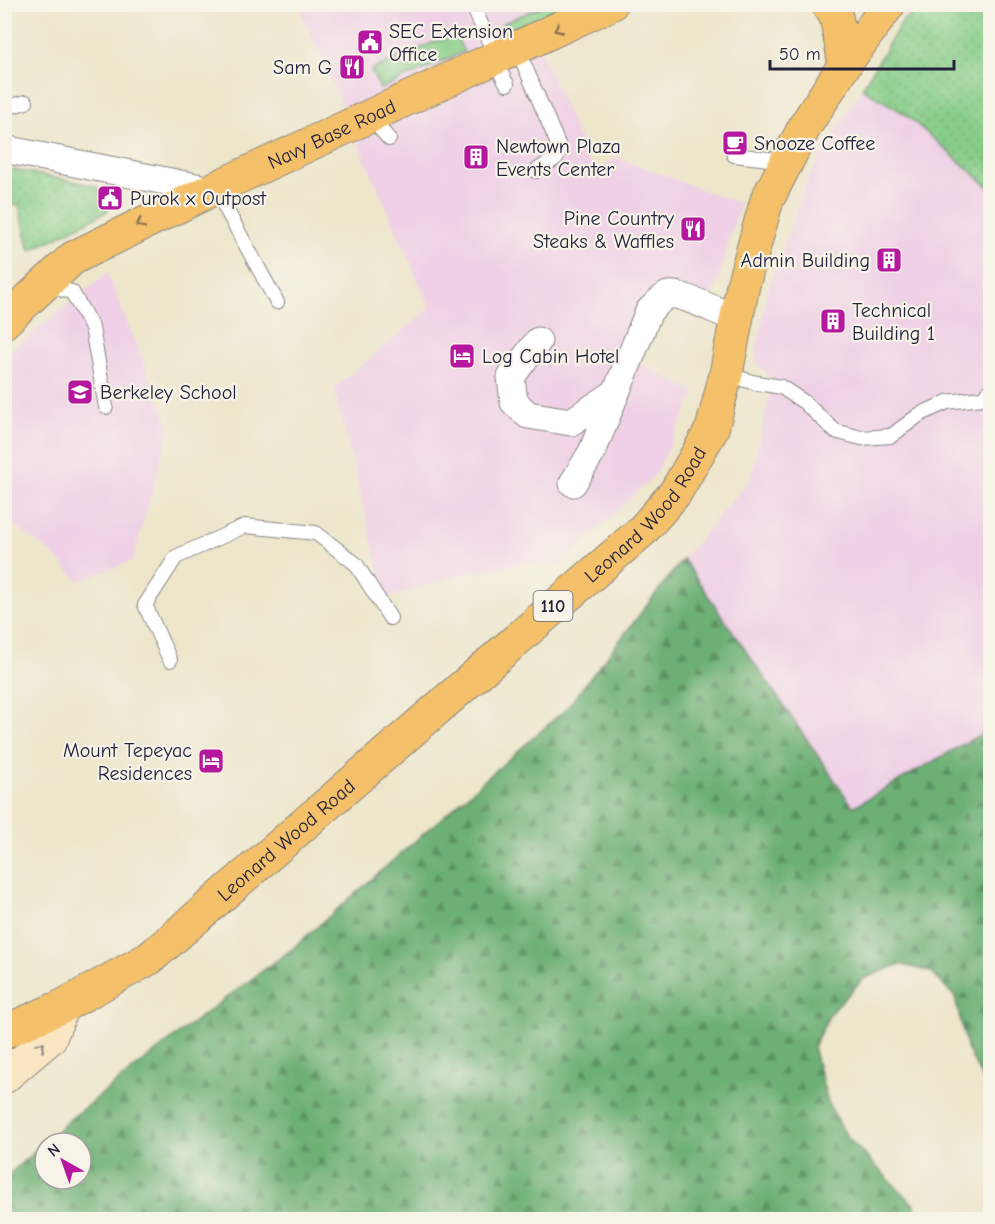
<svg xmlns="http://www.w3.org/2000/svg" width="995" height="1224" viewBox="0 0 995 1224" font-family="'Comic Neue',sans-serif">
<style>
.built{fill:#efd0e6}
.grass{fill:#87cd88;stroke:#547862;stroke-width:1.5}
.forest{fill:url(#forest-firs);stroke:#486958;stroke-width:1.5;fill-rule:evenodd}
.garden{fill:url(#garden-dots);stroke:#547862;stroke-width:1.5}
.lines{fill:none;stroke-linecap:round;stroke-linejoin:round}
.service-casing{stroke:#888483;stroke-width:16}
.minor-casing{stroke:#888483;stroke-width:29}
.secondary-casing{stroke:#888483;stroke-width:35}
.primary-casing{stroke:#888483;stroke-width:35}
.service{stroke:#fff;stroke-width:14}
.minor{stroke:#fff;stroke-width:27}
.secondary{stroke:#fbe6c3;stroke-width:33}
.primary{stroke:#f4c16a;stroke-width:33}
.oneway{stroke:#8b7252}
.oneway2{stroke:#998e86}
.labels{text-anchor:middle;dominant-baseline:central;stroke-width:4.5;stroke-linejoin:round;paint-order:stroke}
.shield{fill:#f7f3e8;stroke:#62616f;stroke-width:1.5}
.shield-label{font-size:18px;font-weight:bold;fill:#22223b}
.poi-label{font-size:20px;fill:#22223b;stroke:#f7f3e8;text-anchor:start}
.street-label{font-size:20px;fill:#22223b;stroke:#f7f3e8}
</style>
<defs>
<pattern id="forest-firs" width="22" height="20" patternUnits="userSpaceOnUse" patternTransform="scale(1.5)"><rect width="22" height="20" fill="#6db074"/><path d="M5 1l3.5 6h-7zM16 11l3.5 6h-7z" fill="#598f60"/></pattern>
<pattern id="garden-dots" width="8" height="8" patternUnits="userSpaceOnUse" patternTransform="scale(1.5)"><rect width="8" height="8" fill="#87cd88"/><path d="M2 2h.1M6 6h.1" fill="none" stroke="#74b076" stroke-width="1.8" stroke-linecap="round"/></pattern>
</defs>
<rect width="100%" height="100%" fill="#f7f3e8"/>
<filter id="ink" filterUnits="userSpaceOnUse"><feTurbulence type="fractalNoise" baseFrequency=".0167" numOctaves="2"/><feDisplacementMap in="SourceGraphic" scale="12" xChannelSelector="R" yChannelSelector="G"/><feConvolveMatrix kernelMatrix="1 2 1 2 8 2 1 2 1" color-interpolation-filters="sRGB"/></filter>
<filter id="wash" filterUnits="userSpaceOnUse"><feTurbulence type="fractalNoise" baseFrequency=".008" numOctaves="4" result="noise"/><feDisplacementMap in="SourceGraphic" scale="24" xChannelSelector="R" yChannelSelector="G"/><feGaussianBlur stdDeviation="1.35" result="paint"/><feColorMatrix in="noise" values="0 0 0 0 0 0 0 0 0 0 0 0 0 0 0 0 0 1.4 0 .05"/><feComposite in="paint" operator="in"/></filter>
<g filter="url(#wash)">
<rect width="100%" height="100%" fill="#ede6cb"/>
<g class="built">
<polygon points="298,5 576,5 530,26 594,174 616,157 740,204 712,300 683,288 628,358 696,392 655,475 561,564 526,562 469,573 386,598 334,388 430,308"/>
<polygon points="862,88 905,114 990,188 990,729 853,807 683,559 750,479 773,380 755,361 767,291 808,178"/>
<polygon points="107,273 170,427 132,561 79,581 53,555 5,517 4,356"/>
</g>
<g class="grass">
<polygon points="547,4 567,5 513,29 501,24"/>
<polygon points="455,33 464,52 380,89 371,70"/>
</g>
<path class="forest" d="M683 559 853 807 990 729V1086L983 1080 967 1048 955 997 931 972 900 964 863 979 831 1012 813 1047 828 1103 847 1137 916 1207 902 1220 5 1219V1178L70 1119 195 1021 292 949 566 709ZM45 1143H81V1179H45Z"/>
<g class="garden">
<polygon points="927,5 990,5 990,188 905,114 862,88 903,20"/>
<polygon points="5,168 97,186 108,211 30,251 19,205 5,206"/>
</g>
</g>
<g filter="url(#ink)">
<g class="lines">
<defs>
<g id="service">
<polyline points="472,4 496,57"/>
<polyline points="517,48 560,149 556,158 536,171"/>
<polyline points="493,59 507,84"/>
<polyline points="4,108 26,102"/>
<polyline points="369,116 389,139"/>
<polyline points="734,155 786,161"/>
<polyline points="222,185 225,207 232,220 277,302"/>
<polyline points="47,286 72,292 92,328 106,407"/>
<polyline points="726,374 752,382 781,387 804,402 835,431 861,438 891,436 919,415 947,402 982,398 990,391"/>
<polyline points="170,660 145,605 176,557 245,526 316,533 356,564 390,618"/>
</g>
<g id="minor">
<polyline points="4,149 211,190"/>
<polyline points="538,341 511,377 514,402 528,415 571,422 615,393"/>
<path d="M573 483 592 452 649 311C655 306 661 298 668 295 678 291 722 314 736 318"/>
</g>
<polyline id="secondary" points="4,1077 50,1038 63,1006"/>
<g id="primary">
<polyline points="828,4 836,16 845,64"/>
<path id="s1" d="M4 322 73 258 211 190 611 4"/>
<path id="s2" d="M4 1032 63 1006 150 958 642 531 675 493 712 429 726 374 743 285 767 200 805 126 845 64 889 4"/>
</g>
</defs>
<use href="#service" class="service-casing"/>
<use href="#minor" class="minor-casing"/>
<use href="#secondary" class="secondary-casing"/>
<use href="#primary" class="primary-casing"/>
<use href="#service" class="service"/>
<use href="#minor" class="minor"/>
<use href="#secondary" class="secondary"/>
<use href="#primary" class="primary"/>
</g>
<defs><path id="oneway-chevron" d="M-2-3.5L2.5 0L-2 3.5" fill="none" stroke-width="1.6" stroke-linecap="round" stroke-linejoin="round" transform="scale(1.5)"/></defs>
<g class="oneway">
<use href="#oneway-chevron" transform="translate(558 29) rotate(155)"/>
<use href="#oneway-chevron" transform="translate(140 224) rotate(154)"/>
</g>
<use class="oneway2" href="#oneway-chevron" transform="translate(41 1046) rotate(-44)"/>
</g>
<defs>
<symbol id="civic-square" viewBox="-11 -11 22 22"><rect x="-9" y="-9" width="18" height="18" rx="4" fill="#b5179e" stroke="#f7f3e8"/><path d="M-.6-6.5H3V-4.5H.6V-3L4-1V1h2V6H-6V1h2V-1L-.6-3ZM-1.2 2.5V6h2.4V2.5Z" fill="#fff"/></symbol>
<symbol id="restaurant-square" viewBox="-11 -11 22 22"><rect x="-9" y="-9" width="18" height="18" rx="4" fill="#b5179e" stroke="#f7f3e8"/><path d="M-5-6h1v4h1v-4h1v4h1v-4h1v5L-1.5 .5V6h-2V.5L-5-1ZM5-6V6H3V1.5H1.5Q1.5-4 5-6Z" fill="#fff"/></symbol>
<symbol id="cafe-square" viewBox="-11 -11 22 22"><rect x="-9" y="-9" width="18" height="18" rx="4" fill="#b5179e" stroke="#f7f3e8"/><path d="M-5.5-4.5H6V0H3Q3 3.5 0 3.5H-2.5Q-5.5 3.5-5.5 0ZM3-3.2v2h1.7v-2ZM-6 4.5H4V6H-6Z" fill="#fff"/></symbol>
<symbol id="building-square" viewBox="-11 -11 22 22"><rect x="-9" y="-9" width="18" height="18" rx="4" fill="#b5179e" stroke="#f7f3e8"/><path d="M-4-6H4V6H1V3H-1V6H-4ZM-2.5-4.3h1.7v1.8h-1.7ZM.8-4.3h1.7v1.8H.8ZM-2.5-1h1.7V.8h-1.7ZM.8-1h1.7V.8H.8Z" fill="#fff"/></symbol>
<symbol id="hotel-square" viewBox="-11 -11 22 22"><rect x="-9" y="-9" width="18" height="18" rx="4" fill="#b5179e" stroke="#f7f3e8"/><path d="M-6-4.5h1.5V1H6V5H4.5V3h-9V5H-6ZM-4 0a1.8 1.8 0 1 1 3.6 0ZM.5 0V-2.5h3Q6-2.5 6 0Z" fill="#fff"/></symbol>
<symbol id="school-square" viewBox="-11 -11 22 22"><rect x="-9" y="-9" width="18" height="18" rx="4" fill="#b5179e" stroke="#f7f3e8"/><path d="M0-5L7-2L0 1L-7-2ZM-4 1L0 2.5L4 1V4Q0 6-4 4Z" fill="#fff"/></symbol>
</defs>
<g fill-rule="evenodd">
<use href="#civic-square" x="355" y="27" width="30" height="30"/>
<use href="#restaurant-square" x="337" y="52" width="30" height="30"/>
<use href="#cafe-square" x="720" y="128" width="30" height="30"/>
<use href="#building-square" x="461" y="142" width="30" height="30"/>
<use href="#civic-square" x="95" y="183" width="30" height="30"/>
<use href="#restaurant-square" x="678" y="214" width="30" height="30"/>
<use href="#building-square" x="874" y="245" width="30" height="30"/>
<use href="#building-square" x="818" y="306" width="30" height="30"/>
<use href="#hotel-square" x="447" y="341" width="30" height="30"/>
<use href="#school-square" x="65" y="377" width="30" height="30"/>
<use href="#hotel-square" x="196" y="746" width="30" height="30"/>
</g>
<g class="labels">
<rect class="shield" x="533.5" y="591" width="39" height="30" rx="4.5"/>
<g class="shield-label">
<text x="553" y="606">110</text>
</g>
<g class="poi-label">
<text x="389" y="31">SEC Extension<tspan x="389" dy="23">Office</tspan></text>
<text x="332" y="67" text-anchor="end">Sam G</text>
<text x="754" y="143">Snooze Coffee</text>
<text x="496" y="146">Newtown Plaza<tspan x="496" dy="23">Events Center</tspan></text>
<text x="130" y="198">Purok x Outpost</text>
<text x="674" y="218" text-anchor="end">Pine Country<tspan x="674" dy="23">Steaks &amp; Waffles</tspan></text>
<text x="870" y="260" text-anchor="end">Admin Building</text>
<text x="852" y="310">Technical<tspan x="852" dy="23">Building 1</tspan></text>
<text x="482" y="356">Log Cabin Hotel</text>
<text x="100" y="392">Berkeley School</text>
<text x="192" y="750" text-anchor="end">Mount Tepeyac<tspan x="192" dy="23">Residences</tspan></text>
</g>
<g class="street-label">
<text stroke="none"><textPath href="#s1" startOffset="381">Navy Base Road</textPath></text>
<text stroke="none"><textPath href="#s2" startOffset="830">Leonard Wood Road</textPath></text>
<text stroke="none"><textPath href="#s2" startOffset="344">Leonard Wood Road</textPath></text>
</g>
</g>
<rect width="995" height="1224" fill="none" stroke="#f7f3e8" stroke-width="24"/>
<g transform="translate(63 1161) rotate(320)"><circle r="28" fill="#f7f3e8" stroke="#a29fa3" stroke-width="1.5"/>
<path d="M0-4.5L10 22L0 15L-10 22Z" fill="#b5179e"/>
<text y="-9" font-size="16" font-weight="bold" text-anchor="middle" fill="#22223b">N</text>
</g>
<path d="M770 60v9h184v-9" fill="none" stroke="#22223b" stroke-width="3"/>
<text x="779" y="60" font-size="18" fill="#22223b" stroke="#f7f3e8" stroke-width="4.5" paint-order="stroke">50 m</text>
</svg>
